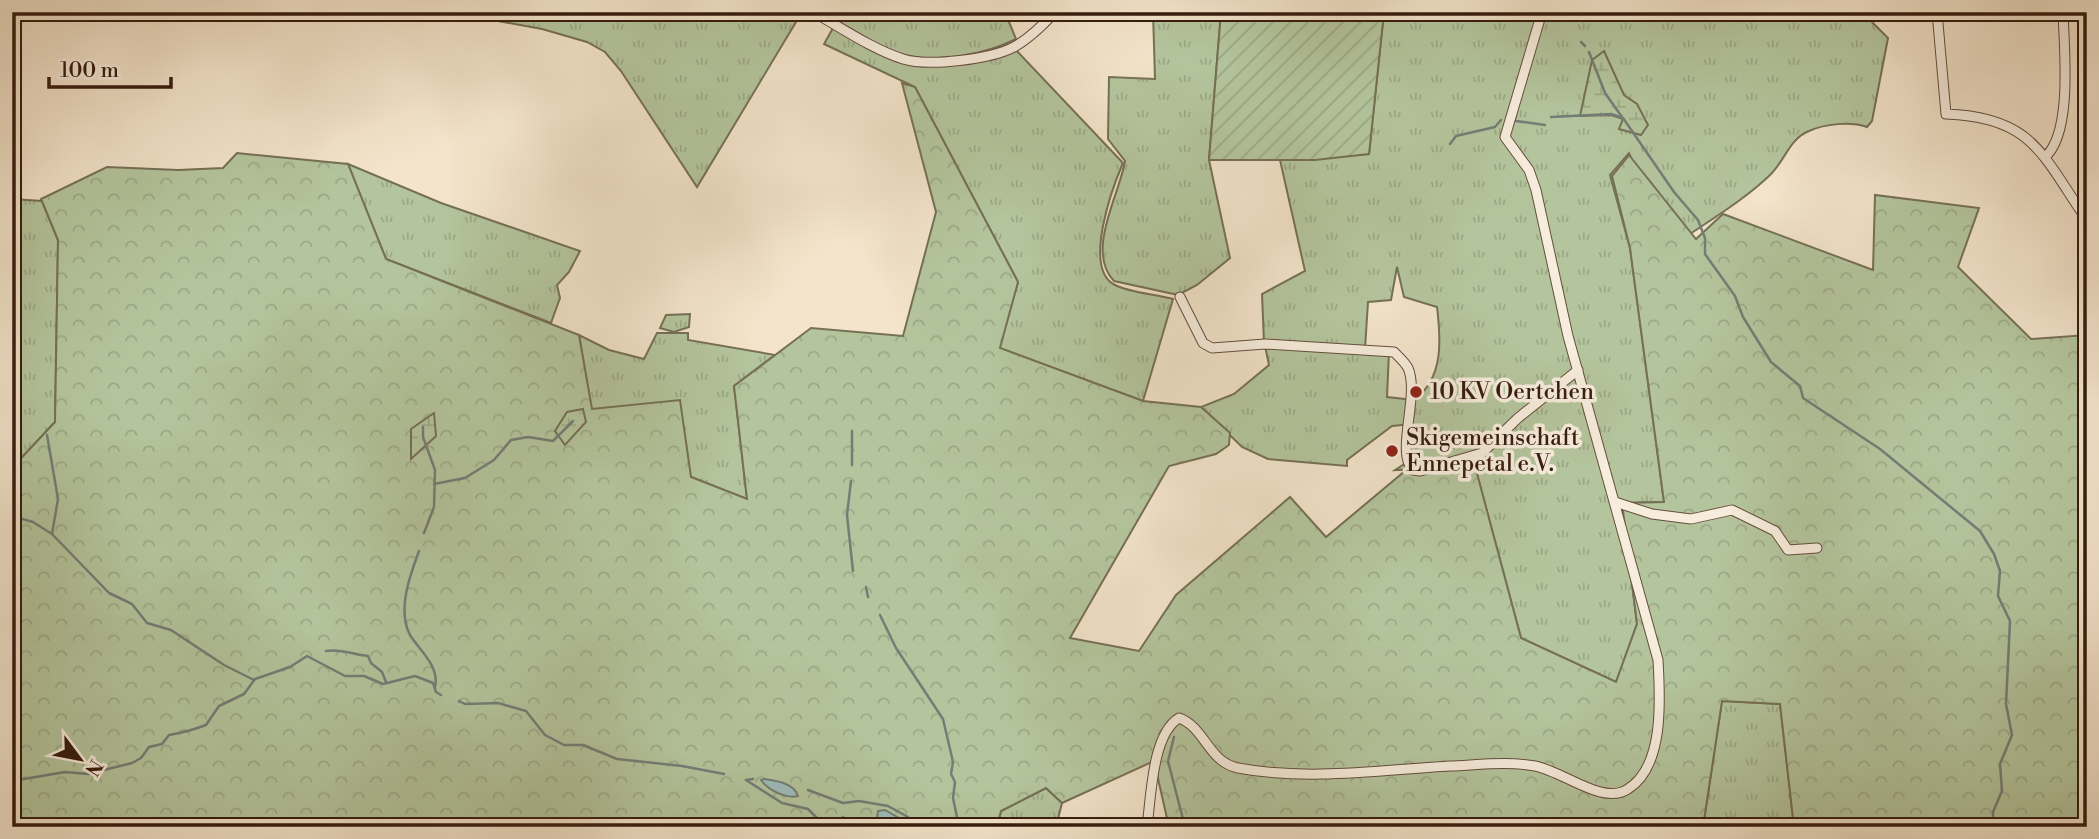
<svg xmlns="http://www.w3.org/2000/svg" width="2099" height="839" viewBox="0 0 2099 839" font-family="'Libre Bodoni',serif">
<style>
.grass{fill:url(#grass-tufts);stroke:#757056;stroke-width:2}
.forest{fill:url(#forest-crowns);stroke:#757056;stroke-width:2}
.wetland{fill:url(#wetland-marsh);stroke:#757056;stroke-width:2}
.garden{fill:url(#garden-furrows);stroke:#757056;stroke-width:2}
.water{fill:#9dbebd;stroke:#747d77;stroke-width:2}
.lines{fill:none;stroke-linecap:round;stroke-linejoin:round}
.stream{stroke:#747d77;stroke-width:2.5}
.street-casing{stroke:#654d3d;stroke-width:11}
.street{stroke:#f7eddd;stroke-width:9}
.poi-dot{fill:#8f2418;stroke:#f7eddd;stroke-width:2.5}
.labels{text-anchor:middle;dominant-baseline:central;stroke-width:7;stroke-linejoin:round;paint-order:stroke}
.poi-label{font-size:23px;fill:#361b0e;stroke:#f7eddd;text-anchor:start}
</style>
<defs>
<pattern id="grass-tufts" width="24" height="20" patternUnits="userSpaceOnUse" patternTransform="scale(1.75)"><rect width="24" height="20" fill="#b4c59d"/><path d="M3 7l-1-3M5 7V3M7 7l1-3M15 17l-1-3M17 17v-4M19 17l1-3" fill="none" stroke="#9ba986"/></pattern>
<pattern id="forest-crowns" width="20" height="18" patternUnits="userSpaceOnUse" patternTransform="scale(1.75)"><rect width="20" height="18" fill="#b4c59d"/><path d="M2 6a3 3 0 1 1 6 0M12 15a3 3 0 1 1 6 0" fill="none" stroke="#9ba986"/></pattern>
<pattern id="wetland-marsh" width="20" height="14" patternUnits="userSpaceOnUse" patternTransform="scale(1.75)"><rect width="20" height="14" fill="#b4c59d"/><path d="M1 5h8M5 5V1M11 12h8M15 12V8" fill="none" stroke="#9ba986"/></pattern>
<pattern id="garden-furrows" width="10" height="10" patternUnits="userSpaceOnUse" patternTransform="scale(1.75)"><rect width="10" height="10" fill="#b4c59d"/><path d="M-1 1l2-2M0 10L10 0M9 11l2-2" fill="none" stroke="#9ba986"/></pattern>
</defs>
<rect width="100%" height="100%" fill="#f3e4cb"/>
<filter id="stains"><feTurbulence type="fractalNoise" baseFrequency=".00286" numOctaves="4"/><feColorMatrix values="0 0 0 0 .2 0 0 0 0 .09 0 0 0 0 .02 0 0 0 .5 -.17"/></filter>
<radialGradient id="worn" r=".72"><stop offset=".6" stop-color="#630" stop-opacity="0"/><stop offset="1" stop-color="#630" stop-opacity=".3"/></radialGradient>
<g class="grass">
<polygon points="449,12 802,12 697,187 621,71 605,52 587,42 542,29"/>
<path d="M831 12H1005L1016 39C984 55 939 63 903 55 878 48 852 30 829 17Z"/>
<path d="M1153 12H1221L1209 160 1230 258 1197 285 1178 295 1114 281C1085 251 1120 194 1125 161L1108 139 1109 77 1155 79Z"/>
<path d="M1384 12H1872V22L1888 38 1872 121 1867 127C1850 121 1825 124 1809 131 1790 138 1784 162 1770 175 1741 203 1703 224 1670 248L1629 153 1610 175 1630 248 1664 502 1622 503 1637 624 1616 682 1521 638 1475 467 1395 470 1409 461 1412 424 1392 426 1347 460V466L1268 459 1242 447 1201 407 1234 394 1269 365 1265 346 1389 352 1387 397 1414 400C1444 378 1441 340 1437 307L1404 297 1397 267 1391 300 1368 302 1365 349 1264 343 1262 294 1305 271 1280 160 1369 154Z"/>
<path d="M833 28 896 61 912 65 1016 50 1123 163C1113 186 1082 269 1115 285 1131 293 1155 294 1173 299L1143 401 999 348 1018 282 915 87 824 44Z"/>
<polygon points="348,164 441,203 580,251 569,272 557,285 560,298 551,323 386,259"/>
<polygon points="12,199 42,201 58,240 55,422 12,468"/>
<polygon points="690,314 689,327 674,332 660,328 666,315"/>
<polygon points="657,333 688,333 688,340 775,355 734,386 747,499 691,477 591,409 579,335 609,350 644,359"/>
<polygon points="1722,701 1780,704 1794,827 1703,827"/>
<polygon points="1046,788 1062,803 1056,827 997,827 1001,811"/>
</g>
<polygon class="forest" points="902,83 915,87 1018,282 1000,348 1143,401 1201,407 1230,433 1229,445 1216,454 1169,466 1070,638 1139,651 1176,595 1290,497 1326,537 1405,471 1475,466 1521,638 1616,682 1637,624 1622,503 1664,502 1630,248 1612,176 1629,155 1696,239 1723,214 1873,270 1875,195 1979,208 1958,267 2031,339 2087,335 2087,827 1794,827 1780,704 1722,701 1703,827 1169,827 1154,761 1062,803 1046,788 1001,811 997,827 12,827 12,468 55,422 58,240 41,199 107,167 178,170 223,168 237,153 348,164 386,259 579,335 592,409 680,400 691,477 747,499 734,386 811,328 903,336 936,212"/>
<g class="wetland">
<polygon points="1604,51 1624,95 1637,104 1648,125 1641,135 1619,129 1623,119 1611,115 1580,116 1592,60"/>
<polygon points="583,409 586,422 565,445 555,431 567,412"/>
<polygon points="434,413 436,436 411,459 411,429"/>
</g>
<polygon class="garden" points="1221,12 1384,12 1369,154 1315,160 1209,160"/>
<g class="water">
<path d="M764 779C777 781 794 783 798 796 786 799 768 790 761 780Z"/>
<polygon points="885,810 906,822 905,827 890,827 877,819 878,811"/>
</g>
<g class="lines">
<g class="stream">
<polyline points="1581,42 1585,46"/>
<polyline points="1589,52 1605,93 1622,117"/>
<polyline points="1551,117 1611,114 1623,118 1674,192 1698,220 1705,238 1705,254 1735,296 1743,317 1771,362 1800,386 1803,398 1880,449 1980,531 1994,554 2000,571 1998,596 2010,621 2006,704 2012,735 2000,764 2002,791 1993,812 1993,827"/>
<polyline points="1516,121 1545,125"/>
<polyline points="1450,144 1456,136 1495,127 1501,120"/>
<polyline points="423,427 423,437 435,470 434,507 424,533"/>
<polyline points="852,431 852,465"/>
<polyline points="47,435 58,499 52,534"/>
<polyline points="851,481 847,515 853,571"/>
<polyline points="434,484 465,478 494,460 511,440 528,437 553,441 573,421"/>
<polyline points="12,516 33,522 52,534 109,593 132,604 147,623 171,630 224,665 254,680"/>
<path d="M419 551C410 575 397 610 410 635 419 650 440 666 435 687"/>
<polyline points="866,587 868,597"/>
<polyline points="880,615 896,648 943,719 953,762 951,774 955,782 953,798 959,827"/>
<path d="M326 651C341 648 353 655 368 656L371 663 382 672 386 682"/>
<polyline points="459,701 465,704 498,703 526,711 545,735 564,745 583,745 617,759 682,766 724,774"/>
<polyline points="1174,737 1168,761 1185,827"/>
<polyline points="746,780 782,803 808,809 824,825 831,827"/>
<polyline points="746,780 753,779"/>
<path d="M12 781 65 772 88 774 132 763 141 758 149 747 162 744 169 735C181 733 193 730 206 725L219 706 244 694 255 679 290 667 307 656 345 676H364L383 684 415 676 433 683 436 692 441 695"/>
<polyline points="808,790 843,803 859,801 888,806 908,817"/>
<polyline points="843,817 844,827"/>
<polyline points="917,822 926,827"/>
<polyline points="856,827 864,827"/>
</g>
<defs>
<g id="street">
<path d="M813 12C842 28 872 49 903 59 929 67 991 59 1014 47 1030 38 1043 25 1055 12"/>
<path d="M1937 12 1946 114C2033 117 2042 155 2087 220"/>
<path d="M2045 157C2073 133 2064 47 2063 12"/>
<path d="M1180 297 1203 343 1212 348 1265 344 1394 352C1398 356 1405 362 1408 368 1420 395 1395 453 1413 470L1420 471 1482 453 1518 418 1578 370"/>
<polyline points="1615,502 1652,514 1691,519 1732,510 1775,531 1788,550 1817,548"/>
<path d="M1147 827C1151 798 1152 734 1179 718 1205 727 1208 762 1238 768 1307 781 1381 770 1450 766 1477 765 1508 761 1535 766 1563 771 1603 806 1628 789 1665 766 1660 697 1658 660L1568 336 1536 190 1529 170 1505 137 1542 12"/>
</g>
</defs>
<use href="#street" class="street-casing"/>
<use href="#street" class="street"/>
</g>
<g class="poi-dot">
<circle cx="1416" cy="392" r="7"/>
<circle cx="1392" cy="451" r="7"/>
</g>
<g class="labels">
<g class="poi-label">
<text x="1430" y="392">10 KV Oertchen</text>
<text x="1406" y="438">Skigemeinschaft<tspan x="1406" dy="26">Ennepetal e.V.</tspan></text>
</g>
</g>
<rect width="2099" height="839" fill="none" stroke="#f3e4cb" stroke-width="42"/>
<rect x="14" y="14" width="2071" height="811" fill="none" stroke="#361b0e" stroke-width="3.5"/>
<rect x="21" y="21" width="2057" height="797" fill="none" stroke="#361b0e" stroke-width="2"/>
<g transform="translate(80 759) rotate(122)" stroke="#f7eddd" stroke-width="5" paint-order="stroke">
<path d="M0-5L12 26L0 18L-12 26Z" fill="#361b0e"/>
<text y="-10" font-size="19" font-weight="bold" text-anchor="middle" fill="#361b0e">N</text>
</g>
<path d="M49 77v10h122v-10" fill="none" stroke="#361b0e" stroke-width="3.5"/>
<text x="60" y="77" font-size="21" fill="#361b0e" stroke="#f7eddd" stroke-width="5" paint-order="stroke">100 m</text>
<rect width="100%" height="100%" filter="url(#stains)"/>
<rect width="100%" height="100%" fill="url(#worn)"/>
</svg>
